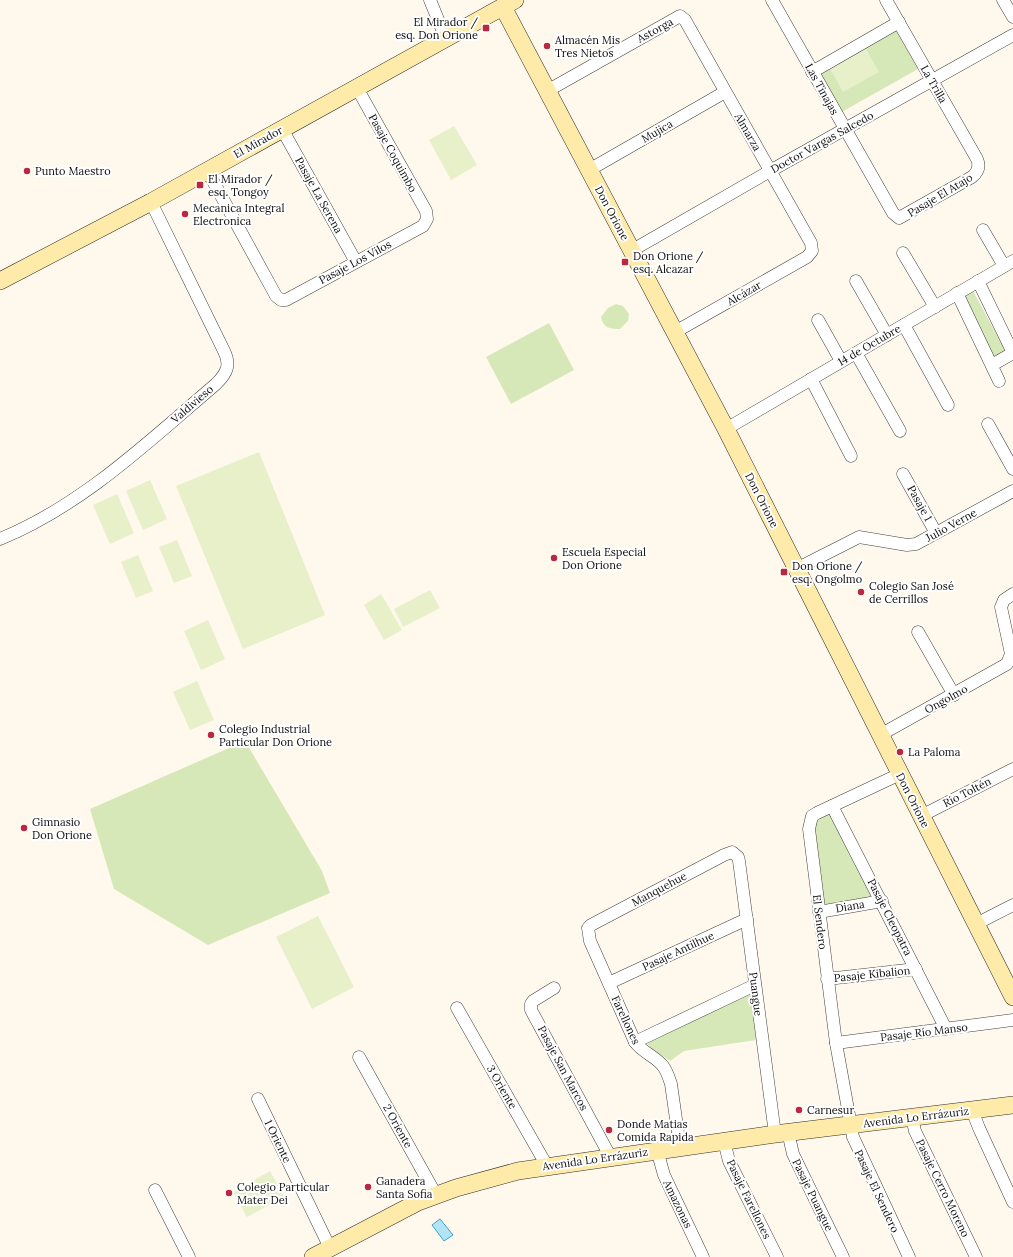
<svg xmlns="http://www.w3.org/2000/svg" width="1013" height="1257" viewBox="0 0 1013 1257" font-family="Lora,serif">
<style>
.green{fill:#d6e8b8}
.pitch{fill:#e7f0c9}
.water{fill:#b3e4f5;stroke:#3ba2cb}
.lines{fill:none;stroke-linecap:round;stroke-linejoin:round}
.street-casing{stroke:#404040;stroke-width:13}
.secondary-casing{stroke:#2f2f2f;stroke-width:18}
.street{stroke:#fff;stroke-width:12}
.secondary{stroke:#feeba9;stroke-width:17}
.poi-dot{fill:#bb273f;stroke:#fff;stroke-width:1.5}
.labels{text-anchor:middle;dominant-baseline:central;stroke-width:4;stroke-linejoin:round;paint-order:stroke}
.poi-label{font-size:11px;fill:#0d0d0d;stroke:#fff;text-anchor:start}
.street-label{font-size:11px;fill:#0d0d0d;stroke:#fff}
</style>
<rect width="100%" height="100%" fill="#fff9ed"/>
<g class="green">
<polygon points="895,29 918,69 840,113 817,73"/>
<polygon points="973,291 1006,352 990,361 957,300"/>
<path d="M616 304 623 306 629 314 628 321 620 329C610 329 603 328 601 317L608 308Z"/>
<polygon points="549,323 574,370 511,404 486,357"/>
<polygon points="245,741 322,871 330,893 208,945 114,889 90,809"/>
<polygon points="830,811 874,897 823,907 813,832 817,820"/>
<polygon points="750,993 756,1040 684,1051 670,1061 651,1048 645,1041"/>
</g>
<g class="pitch">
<polygon points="866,49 879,72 843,92 830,69"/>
<polygon points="454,126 477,165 451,180 429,140"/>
<polygon points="259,452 325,615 243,649 176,486"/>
<polygon points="150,480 167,519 143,530 126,491"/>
<polygon points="117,494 134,533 110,544 93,505"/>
<polygon points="177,540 192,576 174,583 159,547"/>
<polygon points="138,555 153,591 136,598 121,562"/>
<polygon points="430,590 440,608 403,627 394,609"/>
<polygon points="381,594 402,630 384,640 364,605"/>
<polygon points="208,620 225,659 201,670 184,631"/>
<polygon points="197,681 214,720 190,730 173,692"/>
<polygon points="318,916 354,987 312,1009 276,937"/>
<polygon points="270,1171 284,1197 247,1217 233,1192"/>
</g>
<polygon class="water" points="440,1219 453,1235 444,1241 432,1225"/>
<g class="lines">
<defs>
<g id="street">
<polyline points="430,0 446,39"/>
<path d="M772 0 893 213 899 218 972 177C978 172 980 166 977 159L886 0"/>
<polyline points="1003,0 1013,17"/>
<polyline points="812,72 899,22"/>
<polyline points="547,91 680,16 685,20 811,243 812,251 807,257 675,332"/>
<polyline points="282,129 356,262"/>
<polyline points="207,170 276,296 281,300 286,300 423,226 427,219 426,211 357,88"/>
<polyline points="589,170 725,92"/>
<polyline points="983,230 1004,266"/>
<polyline points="631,251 770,171 1013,35"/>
<polyline points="903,253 935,307"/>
<polyline points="856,281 887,335"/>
<polyline points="978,281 1013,353 992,365"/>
<polyline points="957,293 999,381"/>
<polyline points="818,320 841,361"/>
<polyline points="904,325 948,405"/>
<polyline points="856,353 900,431"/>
<polyline points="811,379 851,456"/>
<polyline points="988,424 1013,469"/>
<polyline points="726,429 1013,261"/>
<polyline points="903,474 936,533"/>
<path d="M0 539C83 505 149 441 216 384 227 373 231 365 224 351L151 202"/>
<polyline points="796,569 859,537 907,545 916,544 1013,491"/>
<polyline points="918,632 954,695"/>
<polyline points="880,735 1007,664 1011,654 1001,607 1004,600 1013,594"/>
<polyline points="900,774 817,813 812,816 809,829 836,1043 853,1137 909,1257"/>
<polyline points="832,806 946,1029"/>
<polyline points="921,816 1013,769"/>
<polyline points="819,912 882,901"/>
<polyline points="976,924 1013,905"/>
<polyline points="827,979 916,969"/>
<polyline points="609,983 747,919"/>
<polyline points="554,988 533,1001 531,1004 531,1010 610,1156"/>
<polyline points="457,1008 547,1166"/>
<polyline points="635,1042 755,985"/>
<polyline points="836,1043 1013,1020"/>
<polyline points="359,1057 436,1195"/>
<polyline points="258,1099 330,1248"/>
<polyline points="972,1110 979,1128 1013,1202"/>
<polyline points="912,1118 915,1131 976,1257"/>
<polyline points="788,1132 793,1154 843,1257"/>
<polyline points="724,1141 729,1161 777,1257"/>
<path d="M680 1147 671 1084C669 1078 667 1071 663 1066 655 1056 643 1053 635 1042L590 941 588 928 591 925 724 855 732 852 738 857 739 861 775 1134"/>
<polyline points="657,1150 664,1175 703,1257"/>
<polyline points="155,1190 189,1257"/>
</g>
<g id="secondary">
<polyline points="503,7 726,429 1013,997"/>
<polyline points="0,281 151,202 515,0"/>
<polyline points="313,1257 418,1202 456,1188 518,1171 775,1134 1013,1105"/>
</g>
</defs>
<use href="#street" class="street-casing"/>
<use href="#secondary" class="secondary-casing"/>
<use href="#street" class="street"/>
<use href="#secondary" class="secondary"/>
</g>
<g class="poi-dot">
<rect x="482" y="24" width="8" height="8" rx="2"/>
<circle cx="547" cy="46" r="4"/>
<circle cx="27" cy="171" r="4"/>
<rect x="196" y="181" width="8" height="8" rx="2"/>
<circle cx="185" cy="214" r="4"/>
<rect x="621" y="258" width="8" height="8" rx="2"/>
<circle cx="554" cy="558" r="4"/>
<rect x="780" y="568" width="8" height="8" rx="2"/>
<circle cx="861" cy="592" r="4"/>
<circle cx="211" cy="735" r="4"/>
<circle cx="900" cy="752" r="4"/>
<circle cx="24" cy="828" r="4"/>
<circle cx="799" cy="1110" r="4"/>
<circle cx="609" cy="1130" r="4"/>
<circle cx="368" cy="1187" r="4"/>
<circle cx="229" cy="1193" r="4"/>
</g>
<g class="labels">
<g class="poi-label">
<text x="478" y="22" text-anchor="end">El Mirador /<tspan x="478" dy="13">esq. Don Orione</tspan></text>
<text x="555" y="40">Almacén Mis<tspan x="555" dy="13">Tres Nietos</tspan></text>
<text x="35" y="171">Punto Maestro</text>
<text x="208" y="179">El Mirador /<tspan x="208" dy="13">esq. Tongoy</tspan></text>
<text x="193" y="208">Mecanica Integral<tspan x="193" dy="13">Electronica</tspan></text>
<text x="633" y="256">Don Orione /<tspan x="633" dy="13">esq. Alcazar</tspan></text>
<text x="562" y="552">Escuela Especial<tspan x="562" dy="13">Don Orione</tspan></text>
<text x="792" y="566">Don Orione /<tspan x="792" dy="13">esq. Ongolmo</tspan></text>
<text x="869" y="586">Colegio San José<tspan x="869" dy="13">de Cerrillos</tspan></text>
<text x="219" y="729">Colegio Industrial<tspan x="219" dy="13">Particular Don Orione</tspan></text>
<text x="908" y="752">La Paloma</text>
<text x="32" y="822">Gimnasio<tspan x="32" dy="13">Don Orione</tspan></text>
<text x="807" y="1110">Carnesur</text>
<text x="617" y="1124">Donde Matias<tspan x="617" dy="13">Comida Rapida</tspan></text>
<text x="376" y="1181">Ganadera<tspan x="376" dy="13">Santa Sofia</tspan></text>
<text x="237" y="1187">Colegio Particular<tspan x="237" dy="13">Mater Dei</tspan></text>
</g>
<g class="street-label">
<text transform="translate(655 30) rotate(-29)">Astorga</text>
<text transform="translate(934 84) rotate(60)">La Trilla</text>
<text transform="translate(822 89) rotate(61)">Las Tinajas</text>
<text transform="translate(657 131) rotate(-30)">Mujica</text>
<text transform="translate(748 132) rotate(60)">Almarza</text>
<text transform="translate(258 142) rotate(-29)">El Mirador</text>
<text transform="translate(822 142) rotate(-29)">Doctor Vargas Salcedo</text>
<text transform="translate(393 153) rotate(61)">Pasaje Coquimbo</text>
<text transform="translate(319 195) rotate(61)">Pasaje La Serena</text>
<text transform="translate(940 195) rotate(-31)">Pasaje El Atajo</text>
<text transform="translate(612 213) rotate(62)">Don Orione</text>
<text transform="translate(355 262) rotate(-28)">Pasaje Los Vilos</text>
<text transform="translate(744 293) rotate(-30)">Alcázar</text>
<text transform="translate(869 345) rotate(-30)">14 de Octubre</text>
<text transform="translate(192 404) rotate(-41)">Valdivieso</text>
<text transform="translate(762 500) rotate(63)">Don Orione</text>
<text transform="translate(920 503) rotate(61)">Pasaje 1</text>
<text transform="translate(951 525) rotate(-29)">Julio Verne</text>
<text transform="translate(946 699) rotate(-29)">Ongolmo</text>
<text transform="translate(967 792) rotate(-27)">Río Toltén</text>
<text transform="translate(913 800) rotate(63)">Don Orione</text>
<text transform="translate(659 889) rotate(-28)">Manquehue</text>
<text transform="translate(850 906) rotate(-10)">Diana</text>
<text transform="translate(890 917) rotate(63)">Pasaje Cleopatra</text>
<text transform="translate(820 922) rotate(83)">El Sendero</text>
<text transform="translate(678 951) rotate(-25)">Pasaje Antilhue</text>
<text transform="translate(872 974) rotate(-6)">Pasaje Kibalion</text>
<text transform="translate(756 994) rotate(83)">Puangue</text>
<text transform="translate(626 1020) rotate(65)">Farellones</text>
<text transform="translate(924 1032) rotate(-7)">Pasaje Río Manso</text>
<text transform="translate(563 1068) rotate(62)">Pasaje San Marcos</text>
<text transform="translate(502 1087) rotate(60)">3 Oriente</text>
<text transform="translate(916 1117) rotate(-7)">Avenida Lo Errázuriz</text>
<text transform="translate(398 1126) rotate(61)">2 Oriente</text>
<text transform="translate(278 1141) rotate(64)">1 Oriente</text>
<text transform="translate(595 1159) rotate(-8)">Avenida Lo Errázuriz</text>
<text transform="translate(943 1188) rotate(64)">Pasaje Cerro Moreno</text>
<text transform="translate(877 1191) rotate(65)">Pasaje El Sendero</text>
<text transform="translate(813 1195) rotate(64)">Pasaje Puangue</text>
<text transform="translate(749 1199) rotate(64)">Pasaje Farellones</text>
<text transform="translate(678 1204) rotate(64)">Amazonas</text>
</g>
</g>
</svg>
